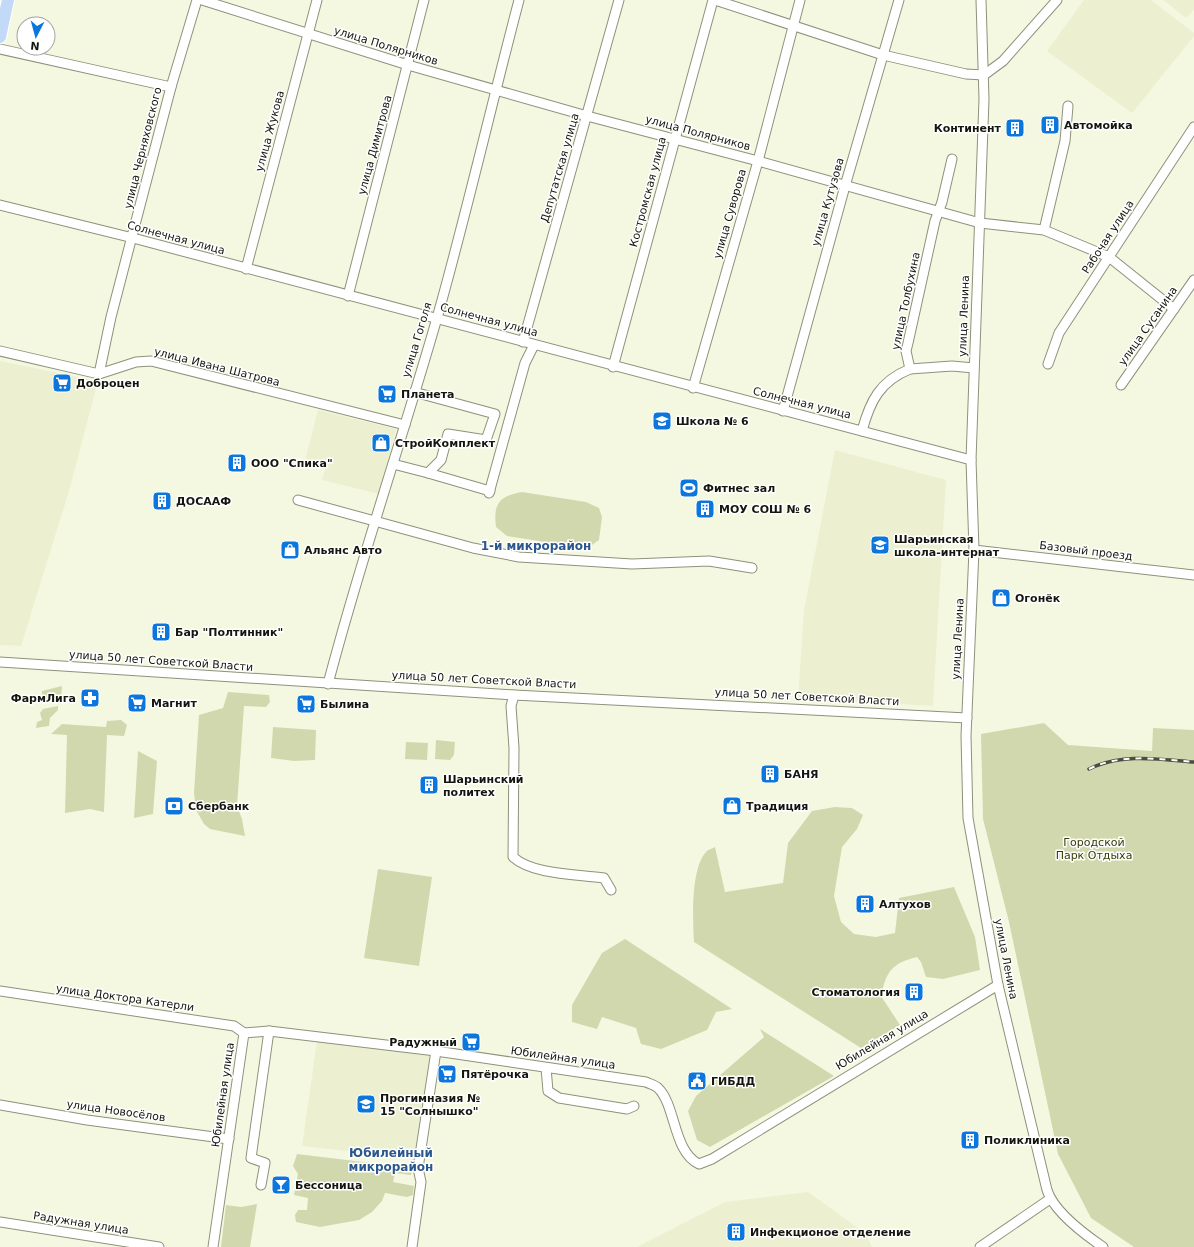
<svg xmlns="http://www.w3.org/2000/svg" width="1194" height="1247" viewBox="0 0 1194 1247" font-family="'DejaVu Sans',sans-serif">
<style>
.built{fill:#ecf0d1}
.green{fill:#d2d8ad}
.lines{fill:none;stroke-linecap:round;stroke-linejoin:round}
.minor-casing{stroke:#8e917c;stroke-width:11}
.major-casing{stroke:#fff;stroke-width:14}
.minor{stroke:#fff;stroke-width:9}
.major{stroke:#c2daf8;stroke-width:12}
.rail-casing{stroke:#4b4d41;stroke-width:3.5}
.rail{stroke:#fff;stroke-width:2;stroke-dasharray:6;stroke-linecap:butt}
.labels{text-anchor:middle;dominant-baseline:central;stroke-width:3;stroke-linejoin:round;paint-order:stroke}
.street-label{font-size:11px;fill:#15160e;stroke:#fff}
.poi-label{font-size:11px;font-weight:bold;fill:#15160e;stroke:#fff;text-anchor:start}
.park-label{font-size:11px;fill:#373b05;stroke:#fff}
.neighbourhood-label{font-size:12px;font-weight:bold;fill:#2b578c;stroke:#fff}
</style>
<rect width="100%" height="100%" fill="#f5f8e1"/>
<g class="built">
<polygon points="1084,0 1151,0 1194,33 1194,36 1132,113 1047,51"/>
<polygon points="1163,0 1194,0 1194,10 1186,18"/>
<polygon points="0,361 98,381 69,491 21,646 0,645"/>
<polygon points="318,410 396,429 379,494 322,480 325,469 304,464"/>
<polygon points="835,450 946,480 933,706 798,698 804,610"/>
<polygon points="317,1041 430,1055 431,1063 417,1159 302,1146"/>
<polygon points="808,1192 865,1233 872,1247 637,1247 725,1202"/>
</g>
<g class="green">
<path d="M522 492 586 502 599 508 602 517 599 540 589 547H578L507 536 496 527C493 504 499 496 522 492Z"/>
<polygon points="62,686 61,697 46,701 42,699 42,691"/>
<polygon points="228,692 269,695 270,702 266,707 244,706 237,806 242,819 245,836 210,829 204,824 196,810 194,793 199,715 223,708"/>
<polygon points="58,706 58,710 50,718 49,726 36,728 37,722 42,720 40,713 43,709"/>
<polygon points="121,720 127,725 124,736 107,735 104,812 90,809 65,813 67,735 51,734 62,724 106,727 107,721"/>
<polygon points="1044,723 1068,745 1152,751 1153,728 1194,730 1194,1247 1134,1247 1091,1218 1058,1154 1009,922 983,819 981,734"/>
<polygon points="273,727 316,730 315,760 294,761 271,758"/>
<polygon points="436,740 455,742 454,755 450,760 435,759"/>
<polygon points="406,742 428,743 427,760 405,759"/>
<polygon points="138,751 157,761 153,814 134,818"/>
<path d="M835 807 852 808 863 815 857 829 842 847 834 896 841 922 854 934 876 937 895 933 899 898 954 887 975 937 980 970 943 979 926 977 921 962 917 957C892 963 886 972 881 996L900 1025 861 1048 694 942C693 921 690 867 707 851 708 850 713 848 715 847L725 892 783 883 788 843 812 811Z"/>
<polygon points="378,869 432,877 419,966 364,958"/>
<polygon points="625,939 732,1009 716,1012 707,1030 661,1049 641,1044 636,1028 602,1017 597,1029 572,1022 572,1005 602,953"/>
<polygon points="760,1029 834,1076 710,1147 697,1140 688,1111 696,1096 764,1037"/>
<polygon points="297,1154 413,1168 411,1175 395,1173 393,1182 414,1186 413,1195 407,1197 385,1193 382,1201 372,1212 359,1220 320,1227 296,1222 295,1215 298,1210 307,1210 308,1198 294,1195 298,1174 293,1166"/>
<polygon points="257,1204 250,1247 221,1247 226,1205 241,1207"/>
</g>
<g class="lines">
<defs>
<g id="minor">
<polyline points="202,0 408,65 587,116 758,161 980,223 1044,230 1109,257 1174,309"/>
<polyline points="715,0 883,55 966,74 984,75 1003,61 1057,0"/>
<path d="M981 0 984 99 971 460 974 550 966 736 968 818 998 985 1047 1190C1054 1212 1084 1234 1103 1247"/>
<polyline points="0,49 171,87"/>
<polyline points="0,205 133,238 971,460"/>
<polyline points="1044,230 1065,141 1068,106"/>
<polyline points="246,269 317,0"/>
<polyline points="348,296 424,0"/>
<polyline points="523,342 619,0"/>
<polyline points="0,351 99,374 136,362 151,361 405,425"/>
<polyline points="1048,364 1059,333 1194,127"/>
<polyline points="613,367 713,0"/>
<polyline points="910,369 952,366 974,368"/>
<polyline points="99,374 111,317 143,194 171,87 197,0"/>
<polyline points="1121,385 1194,280"/>
<polyline points="693,388 758,161 800,0"/>
<polyline points="783,411 845,186 899,0"/>
<path d="M862 431C870 401 880 381 910 369L906 351 908 343 935 221 942 202 952 159"/>
<polyline points="393,464 428,473 441,460 448,434 486,440 495,414 414,392"/>
<polyline points="428,473 490,491"/>
<polyline points="489,493 525,363 534,345"/>
<polyline points="298,500 473,548 519,557 632,564 709,561 752,568"/>
<polyline points="974,550 1194,575"/>
<polyline points="0,662 514,695 967,718"/>
<path d="M328 684C360 561 402 440 437 318 467 212 491 106 519 0"/>
<path d="M514 695 511 706 514 748 513 857C533 875 577 874 604 878L611 890"/>
<polyline points="0,991 234,1026 244,1033"/>
<path d="M244 1033 269 1031 436 1051 646 1082C650 1084 655 1085 658 1088 676 1105 673 1152 699 1164L712 1159 998 985"/>
<polyline points="546,1068 548,1091 559,1098 627,1109 634,1106"/>
<polyline points="0,1105 87,1120 229,1139"/>
<polyline points="261,1185 265,1163 251,1158 269,1031"/>
<polyline points="0,1222 159,1247"/>
<polyline points="213,1247 244,1033"/>
<polyline points="412,1247 421,1182 418,1168 436,1051"/>
<polyline points="980,1247 1050,1199"/>
</g>
<polyline id="major" points="0,37 8,0"/>
</defs>
<use href="#minor" class="minor-casing"/>
<use href="#major" class="major-casing"/>
<use href="#minor" class="minor"/>
<use href="#major" class="major"/>
<defs>
<path id="rail" d="M1089 769C1121 753 1159 759 1194 762"/>
</defs>
<use href="#rail" class="rail-casing"/>
<use href="#rail" class="rail"/>
</g>
<defs>
<symbol id="building-square" viewBox="-11 -11 22 22"><rect x="-9" y="-9" width="18" height="18" rx="4" fill="#0c76dd" stroke="#fff"/><path d="M-4-6H4V6H1V3H-1V6H-4ZM-2.5-4.3h1.7v1.8h-1.7ZM.8-4.3h1.7v1.8H.8ZM-2.5-1h1.7V.8h-1.7ZM.8-1h1.7V.8H.8Z" fill="#fff"/></symbol>
<symbol id="supermarket-square" viewBox="-11 -11 22 22"><rect x="-9" y="-9" width="18" height="18" rx="4" fill="#0c76dd" stroke="#fff"/><path d="M-6-5.5h2.5l.6 2H6L4.5 2H-2.5L-4.4-4H-6ZM-1.5 3.2a1.3 1.3 0 1 0 .1 0ZM3 3.2a1.3 1.3 0 1 0 .1 0Z" fill="#fff"/></symbol>
<symbol id="school-square" viewBox="-11 -11 22 22"><rect x="-9" y="-9" width="18" height="18" rx="4" fill="#0c76dd" stroke="#fff"/><path d="M0-5L7-2L0 1L-7-2ZM-4 1L0 2.5L4 1V4Q0 6-4 4Z" fill="#fff"/></symbol>
<symbol id="shop-square" viewBox="-11 -11 22 22"><rect x="-9" y="-9" width="18" height="18" rx="4" fill="#0c76dd" stroke="#fff"/><path d="M-5-2.5h2.3a2.7 3.5 0 0 1 5.4 0H5L5.5 6h-11ZM-1.5-2.5h3a1.5 2.3 0 0 0-3 0Z" fill="#fff"/></symbol>
<symbol id="stadium-square" viewBox="-11 -11 22 22"><rect x="-9" y="-9" width="18" height="18" rx="4" fill="#0c76dd" stroke="#fff"/><path d="M0-5a6.5 5 0 1 0 0 10a6.5 5 0 1 0 0-10ZM-3.5-1.8h7v3.6h-7Z" fill="#fff"/></symbol>
<symbol id="pharmacy-square" viewBox="-11 -11 22 22"><rect x="-9" y="-9" width="18" height="18" rx="4" fill="#0c76dd" stroke="#fff"/><path d="M-2-6h4v4h4v4h-4v4h-4v-4h-4v-4h4Z" fill="#fff"/></symbol>
<symbol id="bank-square" viewBox="-11 -11 22 22"><rect x="-9" y="-9" width="18" height="18" rx="4" fill="#0c76dd" stroke="#fff"/><path d="M-6-4H6V4H-6ZM0-2.3a2.3 2.3 0 1 0 0 4.6a2.3 2.3 0 1 0 0-4.6Z" fill="#fff"/></symbol>
<symbol id="civic-square" viewBox="-11 -11 22 22"><rect x="-9" y="-9" width="18" height="18" rx="4" fill="#0c76dd" stroke="#fff"/><path d="M-.6-6.5H3V-4.5H.6V-3L4-1V1h2V6H-6V1h2V-1L-.6-3ZM-1.2 2.5V6h2.4V2.5Z" fill="#fff"/></symbol>
<symbol id="bar-square" viewBox="-11 -11 22 22"><rect x="-9" y="-9" width="18" height="18" rx="4" fill="#0c76dd" stroke="#fff"/><path d="M-6-5H6L.8 .8V4.5H3.5V6h-7V4.5H-.8V.8Z" fill="#fff"/></symbol>
</defs>
<g fill-rule="evenodd">
<use href="#building-square" x="1039" y="114" width="22" height="22"/>
<use href="#building-square" x="1004" y="117" width="22" height="22"/>
<use href="#supermarket-square" x="51" y="372" width="22" height="22"/>
<use href="#supermarket-square" x="376" y="383" width="22" height="22"/>
<use href="#school-square" x="651" y="410" width="22" height="22"/>
<use href="#shop-square" x="370" y="432" width="22" height="22"/>
<use href="#building-square" x="226" y="452" width="22" height="22"/>
<use href="#stadium-square" x="678" y="477" width="22" height="22"/>
<use href="#building-square" x="151" y="490" width="22" height="22"/>
<use href="#building-square" x="694" y="498" width="22" height="22"/>
<use href="#school-square" x="869" y="534" width="22" height="22"/>
<use href="#shop-square" x="279" y="539" width="22" height="22"/>
<use href="#shop-square" x="990" y="587" width="22" height="22"/>
<use href="#building-square" x="150" y="621" width="22" height="22"/>
<use href="#pharmacy-square" x="79" y="687" width="22" height="22"/>
<use href="#supermarket-square" x="126" y="692" width="22" height="22"/>
<use href="#supermarket-square" x="295" y="693" width="22" height="22"/>
<use href="#building-square" x="759" y="763" width="22" height="22"/>
<use href="#building-square" x="418" y="774" width="22" height="22"/>
<use href="#bank-square" x="163" y="795" width="22" height="22"/>
<use href="#shop-square" x="721" y="795" width="22" height="22"/>
<use href="#building-square" x="854" y="893" width="22" height="22"/>
<use href="#building-square" x="903" y="981" width="22" height="22"/>
<use href="#supermarket-square" x="460" y="1031" width="22" height="22"/>
<use href="#supermarket-square" x="436" y="1063" width="22" height="22"/>
<use href="#civic-square" x="686" y="1070" width="22" height="22"/>
<use href="#school-square" x="355" y="1093" width="22" height="22"/>
<use href="#building-square" x="959" y="1129" width="22" height="22"/>
<use href="#bar-square" x="270" y="1174" width="22" height="22"/>
<use href="#building-square" x="725" y="1221" width="22" height="22"/>
</g>
<g class="labels">
<g class="street-label">
<text transform="translate(386 46) rotate(17)">улица Полярников</text>
<text transform="translate(270 131) rotate(-75)">улица Жукова</text>
<text transform="translate(698 133) rotate(15)">улица Полярников</text>
<text transform="translate(375 145) rotate(-75)">улица Димитрова</text>
<text transform="translate(143 148) rotate(-76)">улица Черняховского</text>
<text transform="translate(560 168) rotate(-74)">Депутатская улица</text>
<text transform="translate(648 192) rotate(-75)">Костромская улица</text>
<text transform="translate(828 202) rotate(-74)">улица Кутузова</text>
<text transform="translate(730 214) rotate(-74)">улица Суворова</text>
<text transform="translate(1108 237) rotate(-57)">Рабочая улица</text>
<text transform="translate(176 238) rotate(15)">Солнечная улица</text>
<text transform="translate(906 301) rotate(-78)">улица Толбухина</text>
<text transform="translate(964 316) rotate(-88)">улица Ленина</text>
<text transform="translate(489 320) rotate(15)">Солнечная улица</text>
<text transform="translate(1148 326) rotate(-55)">улица Сусанина</text>
<text transform="translate(417 340) rotate(-73)">улица Гоголя</text>
<text transform="translate(217 367) rotate(14)">улица Ивана Шатрова</text>
<text transform="translate(802 403) rotate(14)">Солнечная улица</text>
<text transform="translate(1086 551) rotate(7)">Базовый проезд</text>
<text transform="translate(958 639) rotate(-87)">улица Ленина</text>
<text transform="translate(161 661) rotate(4)">улица 50 лет Советской Власти</text>
<text transform="translate(484 680) rotate(3)">улица 50 лет Советской Власти</text>
<text transform="translate(807 697) rotate(3)">улица 50 лет Советской Власти</text>
<text transform="translate(1006 959) rotate(79)">улица Ленина</text>
<text transform="translate(125 998) rotate(8)">улица Доктора Катерли</text>
<text transform="translate(882 1040) rotate(-31)">Юбилейная улица</text>
<text transform="translate(563 1058) rotate(8)">Юбилейная улица</text>
<text transform="translate(223 1095) rotate(-82)">Юбилейная улица</text>
<text transform="translate(116 1111) rotate(8)">улица Новосёлов</text>
<text transform="translate(81 1223) rotate(9)">Радужная улица</text>
</g>
<g class="poi-label">
<text x="1064" y="125">Автомойка</text>
<text x="1001" y="128" text-anchor="end">Континент</text>
<text x="76" y="383">Доброцен</text>
<text x="401" y="394">Планета</text>
<text x="676" y="421">Школа № 6</text>
<text x="395" y="443">СтройКомплект</text>
<text x="251" y="463">ООО "Спика"</text>
<text x="703" y="488">Фитнес зал</text>
<text x="176" y="501">ДОСААФ</text>
<text x="719" y="509">МОУ СОШ № 6</text>
<text x="894" y="539">Шарьинская<tspan x="894" dy="13">школа-интернат</tspan></text>
<text x="304" y="550">Альянс Авто</text>
<text x="1015" y="598">Огонёк</text>
<text x="175" y="632">Бар "Полтинник"</text>
<text x="76" y="698" text-anchor="end">ФармЛига</text>
<text x="151" y="703">Магнит</text>
<text x="320" y="704">Былина</text>
<text x="784" y="774">БАНЯ</text>
<text x="443" y="779">Шарьинский<tspan x="443" dy="13">политех</tspan></text>
<text x="188" y="806">Сбербанк</text>
<text x="746" y="806">Традиция</text>
<text x="879" y="904">Алтухов</text>
<text x="900" y="992" text-anchor="end">Стоматология</text>
<text x="457" y="1042" text-anchor="end">Радужный</text>
<text x="461" y="1074">Пятёрочка</text>
<text x="711" y="1081">ГИБДД</text>
<text x="380" y="1098">Прогимназия №<tspan x="380" dy="13">15 "Солнышко"</tspan></text>
<text x="984" y="1140">Поликлиника</text>
<text x="295" y="1185">Бессоница</text>
<text x="750" y="1232">Инфекционое отделение</text>
</g>
<g class="park-label">
<text x="1094" y="842">Городской<tspan x="1094" dy="13">Парк Отдыха</tspan></text>
</g>
<g class="neighbourhood-label">
<text x="536" y="546">1-й микрорайон</text>
<text x="391" y="1153">Юбилейный<tspan x="391" dy="14">микрорайон</tspan></text>
</g>
</g>
<g transform="translate(36 36) rotate(186)"><circle r="19" fill="#ffffff" stroke="#a1a29f"/>
<path d="M0-3L7 15L0 10L-7 15Z" fill="#0c76dd"/>
<text y="-6" font-size="11" font-weight="bold" text-anchor="middle" fill="#15160e">N</text>
</g>
</svg>
